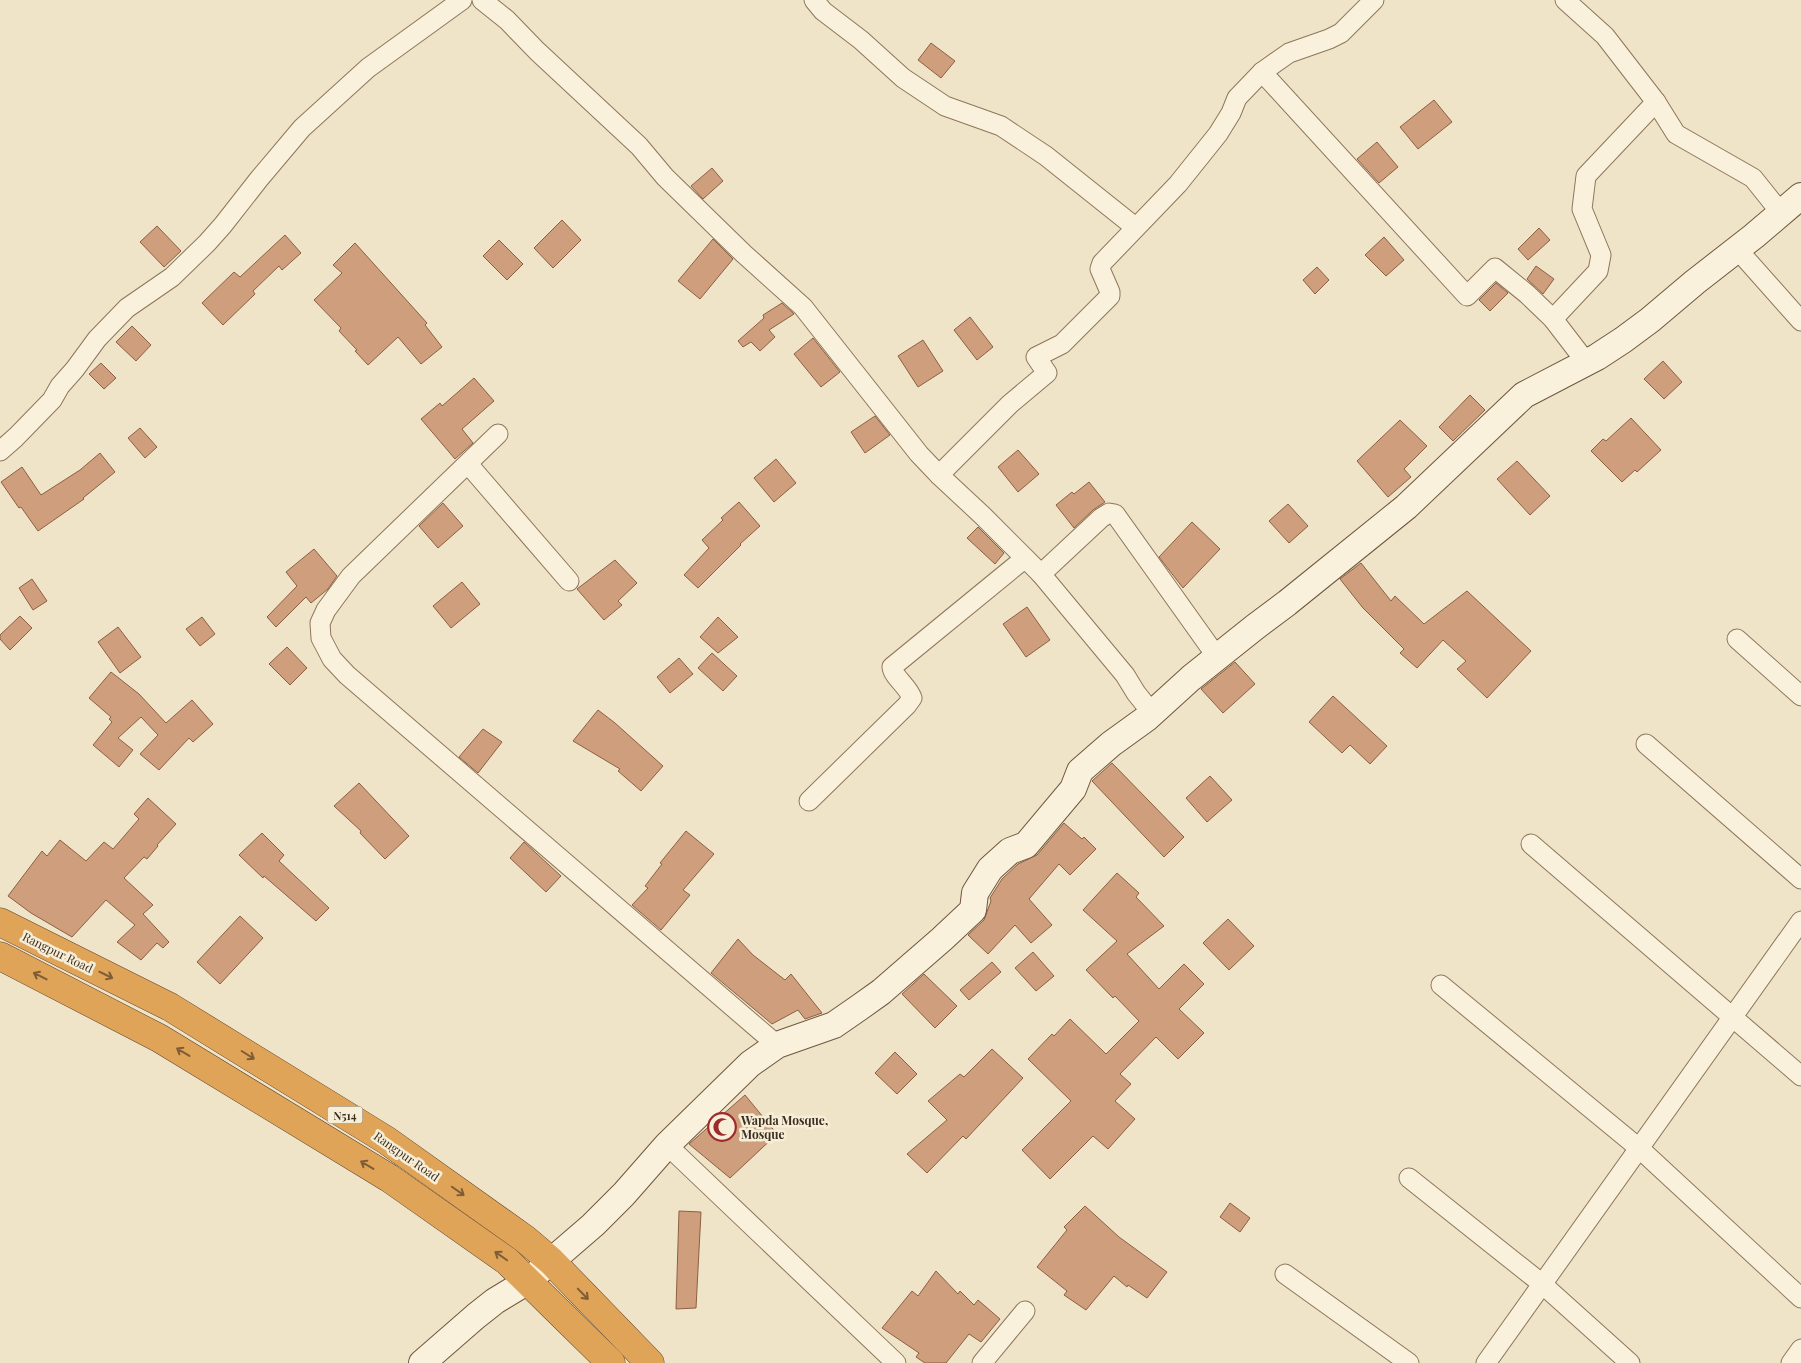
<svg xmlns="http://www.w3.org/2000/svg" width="1801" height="1363" viewBox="0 0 1801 1363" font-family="'Playfair Display',serif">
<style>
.building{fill:#cf9f7d;stroke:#8d5f41}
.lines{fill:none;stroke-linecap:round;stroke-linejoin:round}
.street-casing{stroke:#8d765c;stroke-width:21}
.secondary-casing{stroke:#6f573f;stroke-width:28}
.highway-casing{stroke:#5b4430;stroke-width:29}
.street{stroke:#faf1dc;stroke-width:19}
.secondary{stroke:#faf1dc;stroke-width:26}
.highway{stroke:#e0a458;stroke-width:28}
.oneway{stroke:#7e5d36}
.labels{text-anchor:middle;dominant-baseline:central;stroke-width:5;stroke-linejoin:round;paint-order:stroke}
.shield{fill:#f7eed8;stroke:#756857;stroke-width:1}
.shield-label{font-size:11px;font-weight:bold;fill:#3d2e20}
.street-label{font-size:12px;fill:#3d2e20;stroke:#f7eed8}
.poi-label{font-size:12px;font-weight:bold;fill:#3d2e20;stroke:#f7eed8;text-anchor:start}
</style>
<rect width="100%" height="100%" fill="#f0e4c8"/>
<g class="building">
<polygon points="931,43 955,61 941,78 918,60"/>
<polygon points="1434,100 1452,122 1418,149 1400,127"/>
<polygon points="1377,142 1398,167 1379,183 1357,159"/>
<polygon points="712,168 723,181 703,199 691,186"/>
<polygon points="562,220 581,240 553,268 534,248"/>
<polygon points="157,226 181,251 164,267 140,242"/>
<polygon points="1539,228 1550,240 1528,260 1518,249"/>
<polygon points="285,235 301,253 282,270 279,266 253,291 255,294 223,325 202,303 234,272 240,277"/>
<polygon points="1384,237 1404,260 1386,276 1365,255"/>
<polygon points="713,239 733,259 700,299 678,281"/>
<polygon points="499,240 523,264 507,280 483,256"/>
<polygon points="355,243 427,323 425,325 442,347 421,364 398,337 368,365 355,351 357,350 339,331 341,328 314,300 342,273 333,265"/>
<polygon points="1536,266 1554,279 1543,294 1527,279"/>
<polygon points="1317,267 1329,280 1315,294 1303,280"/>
<polygon points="1496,283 1508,293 1490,311 1479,300"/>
<polygon points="782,303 794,314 769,330 775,337 760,351 751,342 743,347 738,341 764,318 763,315"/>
<polygon points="970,317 993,347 977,360 954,330"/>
<polygon points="132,326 151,345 136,361 116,342"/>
<polygon points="813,338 840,372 821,387 794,354"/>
<polygon points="923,340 943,371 918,387 898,356"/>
<polygon points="1663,361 1682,382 1664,399 1644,379"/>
<polygon points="101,363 116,378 104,389 89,374"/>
<polygon points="474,378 494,401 462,429 473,443 455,459 421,419 440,403 442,406"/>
<polygon points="1470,395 1485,410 1453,441 1439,427"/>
<polygon points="875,416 890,435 865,453 851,432"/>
<polygon points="1631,418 1661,450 1637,472 1635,470 1622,482 1591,451 1603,439 1606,441"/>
<polygon points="1400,420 1427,446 1404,469 1411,477 1388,497 1357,461"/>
<polygon points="140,428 157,447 145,458 128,438"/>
<polygon points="1018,450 1039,474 1018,492 998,467"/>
<polygon points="100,453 115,472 83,498 84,499 38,531 21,507 19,508 1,482 22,467 41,495 80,470"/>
<polygon points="776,459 796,483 774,502 754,478"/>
<polygon points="1517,461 1550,496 1530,515 1497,479"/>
<polygon points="1089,482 1105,502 1093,510 1074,528 1056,505 1072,492 1074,494"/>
<polygon points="739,502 760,526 740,544 741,545 698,588 684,575 709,548 702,540 723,520 721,518"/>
<polygon points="443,503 463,526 438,548 419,526"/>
<polygon points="1288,504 1308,526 1289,543 1269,521"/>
<polygon points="1192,522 1220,549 1183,588 1159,557"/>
<polygon points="978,527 1004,553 995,564 967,538"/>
<polygon points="314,549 337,576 328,589 311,603 306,597 276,627 267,617 297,586 286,572"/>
<polygon points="615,560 637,583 618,601 622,605 604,620 577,589"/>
<polygon points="1361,563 1391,601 1395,596 1424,624 1467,591 1531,651 1487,698 1457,669 1466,661 1443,640 1417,668 1400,653 1404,649 1363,608 1340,579"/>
<polygon points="32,579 47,601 33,610 19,588"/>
<polygon points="462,582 480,604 451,628 433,606"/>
<polygon points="1027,607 1050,640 1026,657 1003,624"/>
<polygon points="20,616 32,628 10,650 0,639 0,635"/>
<polygon points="202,617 215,634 200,646 186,629"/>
<polygon points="718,617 738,637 718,653 700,637"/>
<polygon points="118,627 141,657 120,673 98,642"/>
<polygon points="287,647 307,668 290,685 269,664"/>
<polygon points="712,653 737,676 723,691 698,668"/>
<polygon points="679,658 693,674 670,693 657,677"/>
<polygon points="1235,662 1255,684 1223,713 1201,689"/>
<polygon points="111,672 139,694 166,723 192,700 213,724 193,742 189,738 159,770 140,754 158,735 141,717 118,738 133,750 119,767 93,745 112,722 109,719 111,717 89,698"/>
<polygon points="1333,696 1387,746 1370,764 1350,745 1342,753 1309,722"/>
<polygon points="598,710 615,723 663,766 641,791 618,771 620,769 573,741"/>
<polygon points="483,729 502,742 478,773 459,757"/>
<polygon points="1112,763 1184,837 1164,857 1092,781"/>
<polygon points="1210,776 1232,800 1207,822 1186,798"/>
<polygon points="359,783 409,836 385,859 360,833 361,831 334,806"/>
<polygon points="148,798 176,824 157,845 158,846 147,859 144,857 124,878 153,905 143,914 169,942 163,948 157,943 141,960 117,942 135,925 106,900 72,937 31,913 8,896 42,851 47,856 60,840 86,861 104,842 113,849 139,819 134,814"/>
<polygon points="1064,823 1082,839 1084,837 1096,849 1070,875 1059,864 1029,899 1052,925 1031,943 1015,925 988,954 968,935 984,920 991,901 990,898 1002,879 1018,864 1037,855"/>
<polygon points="686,831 714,854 683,890 690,895 661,930 632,905 648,888 645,886 662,864 660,863"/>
<polygon points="262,833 284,855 279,861 329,908 316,921 264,876 263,878 239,855"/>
<polygon points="524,842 561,876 546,892 510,858"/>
<polygon points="1117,873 1139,893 1136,897 1164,926 1127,954 1159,989 1184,964 1204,984 1179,1009 1204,1033 1178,1059 1156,1037 1120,1074 1131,1084 1115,1101 1135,1119 1108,1149 1093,1136 1050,1179 1022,1150 1071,1101 1028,1059 1052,1034 1054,1036 1070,1019 1106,1054 1139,1021 1115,996 1113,998 1086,970 1117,941 1083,910"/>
<polygon points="240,916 263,938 220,984 197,962"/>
<polygon points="1228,919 1254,946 1229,970 1203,943"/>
<polygon points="738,939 753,955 785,980 791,974 822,1013 805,1019 798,1010 772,1024 711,973"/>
<polygon points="1033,952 1054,976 1036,991 1015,968"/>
<polygon points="992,962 1001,972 969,1000 960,990"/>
<polygon points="924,974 957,1006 935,1028 902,994"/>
<polygon points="992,1049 1023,1078 966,1139 963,1136 927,1173 907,1154 947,1120 928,1101 960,1074 964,1077"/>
<polygon points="895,1052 917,1074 897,1094 875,1073"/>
<polygon points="745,1095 777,1134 730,1178 689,1144"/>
<polygon points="1230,1203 1250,1218 1240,1232 1220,1217"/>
<polygon points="1085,1206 1119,1237 1167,1272 1147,1298 1128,1285 1127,1287 1114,1276 1086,1310 1064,1295 1067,1291 1037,1267 1067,1230 1064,1227"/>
<polygon points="679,1211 701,1212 696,1308 676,1309"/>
<polygon points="936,1271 958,1294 960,1291 974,1305 978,1300 1000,1319 981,1342 969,1334 946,1363 925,1363 916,1357 919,1353 882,1328 912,1291 918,1296"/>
</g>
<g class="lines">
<defs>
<g id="street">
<polyline points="482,0 507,20 537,51 639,146 665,177 744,254 803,307 919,454 939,475"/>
<polyline points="814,0 823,11 861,40 903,78 945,106 1001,126 1046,156 1135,227"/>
<polyline points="1565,0 1605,36 1656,102 1676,134 1753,178 1781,213"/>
<polyline points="1262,72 1467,296 1495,268 1527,294 1553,319 1586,362"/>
<polyline points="1737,249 1801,321"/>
<polyline points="1553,319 1598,271 1601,255 1582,209 1586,176 1656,102"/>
<polyline points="498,434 351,576 326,610 320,623 321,638 332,659 347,675 777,1045"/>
<polyline points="0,451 16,437 52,400 60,386 75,369 97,339 127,308 172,277 207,243 223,225 259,179 302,128 368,68 462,0"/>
<polyline points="468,464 569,581"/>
<polyline points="1041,574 1101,518 1109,513 1115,514 1217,657"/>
<polyline points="1737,639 1801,696"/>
<polyline points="1152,713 1136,693 1125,675 1041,574 983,516 939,475 1010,404 1047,373 1036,357 1062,344 1110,296 1110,292 1100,269 1102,263 1178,184 1218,134 1231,113 1237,98 1262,72 1289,53 1329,39 1341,33 1374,0"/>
<polyline points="1646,744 1801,879"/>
<path d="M809 801 907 705 912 698C908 686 893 677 892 667L1024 559"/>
<polyline points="1531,844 1801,1076"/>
<polyline points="1441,985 1640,1149 1801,1298"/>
<polyline points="667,1145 896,1363"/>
<polyline points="1409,1178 1541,1283 1630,1363"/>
<polyline points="1285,1274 1409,1363"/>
<polyline points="982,1363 1025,1311"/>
<polyline points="1486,1363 1801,921"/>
<polyline points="1791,1363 1801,1349"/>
</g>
<polyline id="secondary" points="422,1363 476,1316 495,1301 528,1281 593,1225 624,1194 667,1145 750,1064 777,1045 834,1025 860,1007 881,992 942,939 973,910 975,893 990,869 1010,851 1026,845 1073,789 1080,771 1111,744 1147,718 1191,678 1255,627 1287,603 1406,507 1524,395 1597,357 1623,340 1650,320 1695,282 1754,236 1801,196"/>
<g id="highway">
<polyline points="0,922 170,1007 386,1140 525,1239 551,1261 650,1363"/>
<polyline points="0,956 159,1038 389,1178 507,1261 611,1363"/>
</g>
</defs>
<use href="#street" class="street-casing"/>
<use href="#secondary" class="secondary-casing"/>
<use href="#highway" class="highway-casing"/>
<use href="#street" class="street"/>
<use href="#secondary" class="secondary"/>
<use href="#highway" class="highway"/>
</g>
<defs><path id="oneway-shaft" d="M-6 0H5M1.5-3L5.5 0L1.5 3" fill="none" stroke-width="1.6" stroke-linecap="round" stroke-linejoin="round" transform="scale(1.25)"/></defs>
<g class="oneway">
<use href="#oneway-shaft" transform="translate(106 975) rotate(26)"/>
<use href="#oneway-shaft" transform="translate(40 976) rotate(-153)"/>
<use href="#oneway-shaft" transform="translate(183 1052) rotate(-149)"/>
<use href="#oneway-shaft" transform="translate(248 1055) rotate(32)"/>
<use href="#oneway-shaft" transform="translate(367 1165) rotate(-149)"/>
<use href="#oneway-shaft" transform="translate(458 1191) rotate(35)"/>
<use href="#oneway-shaft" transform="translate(501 1256) rotate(-145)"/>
<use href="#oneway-shaft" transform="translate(583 1294) rotate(46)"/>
</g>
<defs>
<symbol id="mosque-ring" viewBox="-11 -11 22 22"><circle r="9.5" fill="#f7eed8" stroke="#9e2a2b" stroke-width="1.5"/><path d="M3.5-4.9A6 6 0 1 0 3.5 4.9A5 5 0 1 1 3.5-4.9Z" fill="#9e2a2b"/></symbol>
</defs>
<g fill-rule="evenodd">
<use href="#mosque-ring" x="706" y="1111" width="32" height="32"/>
</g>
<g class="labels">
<rect class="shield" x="327.5" y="1106.5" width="35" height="17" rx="4"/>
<g class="shield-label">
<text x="345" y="1115">N514</text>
</g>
<g class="street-label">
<text transform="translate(58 952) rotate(26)">Rangpur Road</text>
<text transform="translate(407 1156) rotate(35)">Rangpur Road</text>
</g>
<g class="poi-label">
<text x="741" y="1120">Wapda Mosque,<tspan x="741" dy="14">Mosque</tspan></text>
</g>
</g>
</svg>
